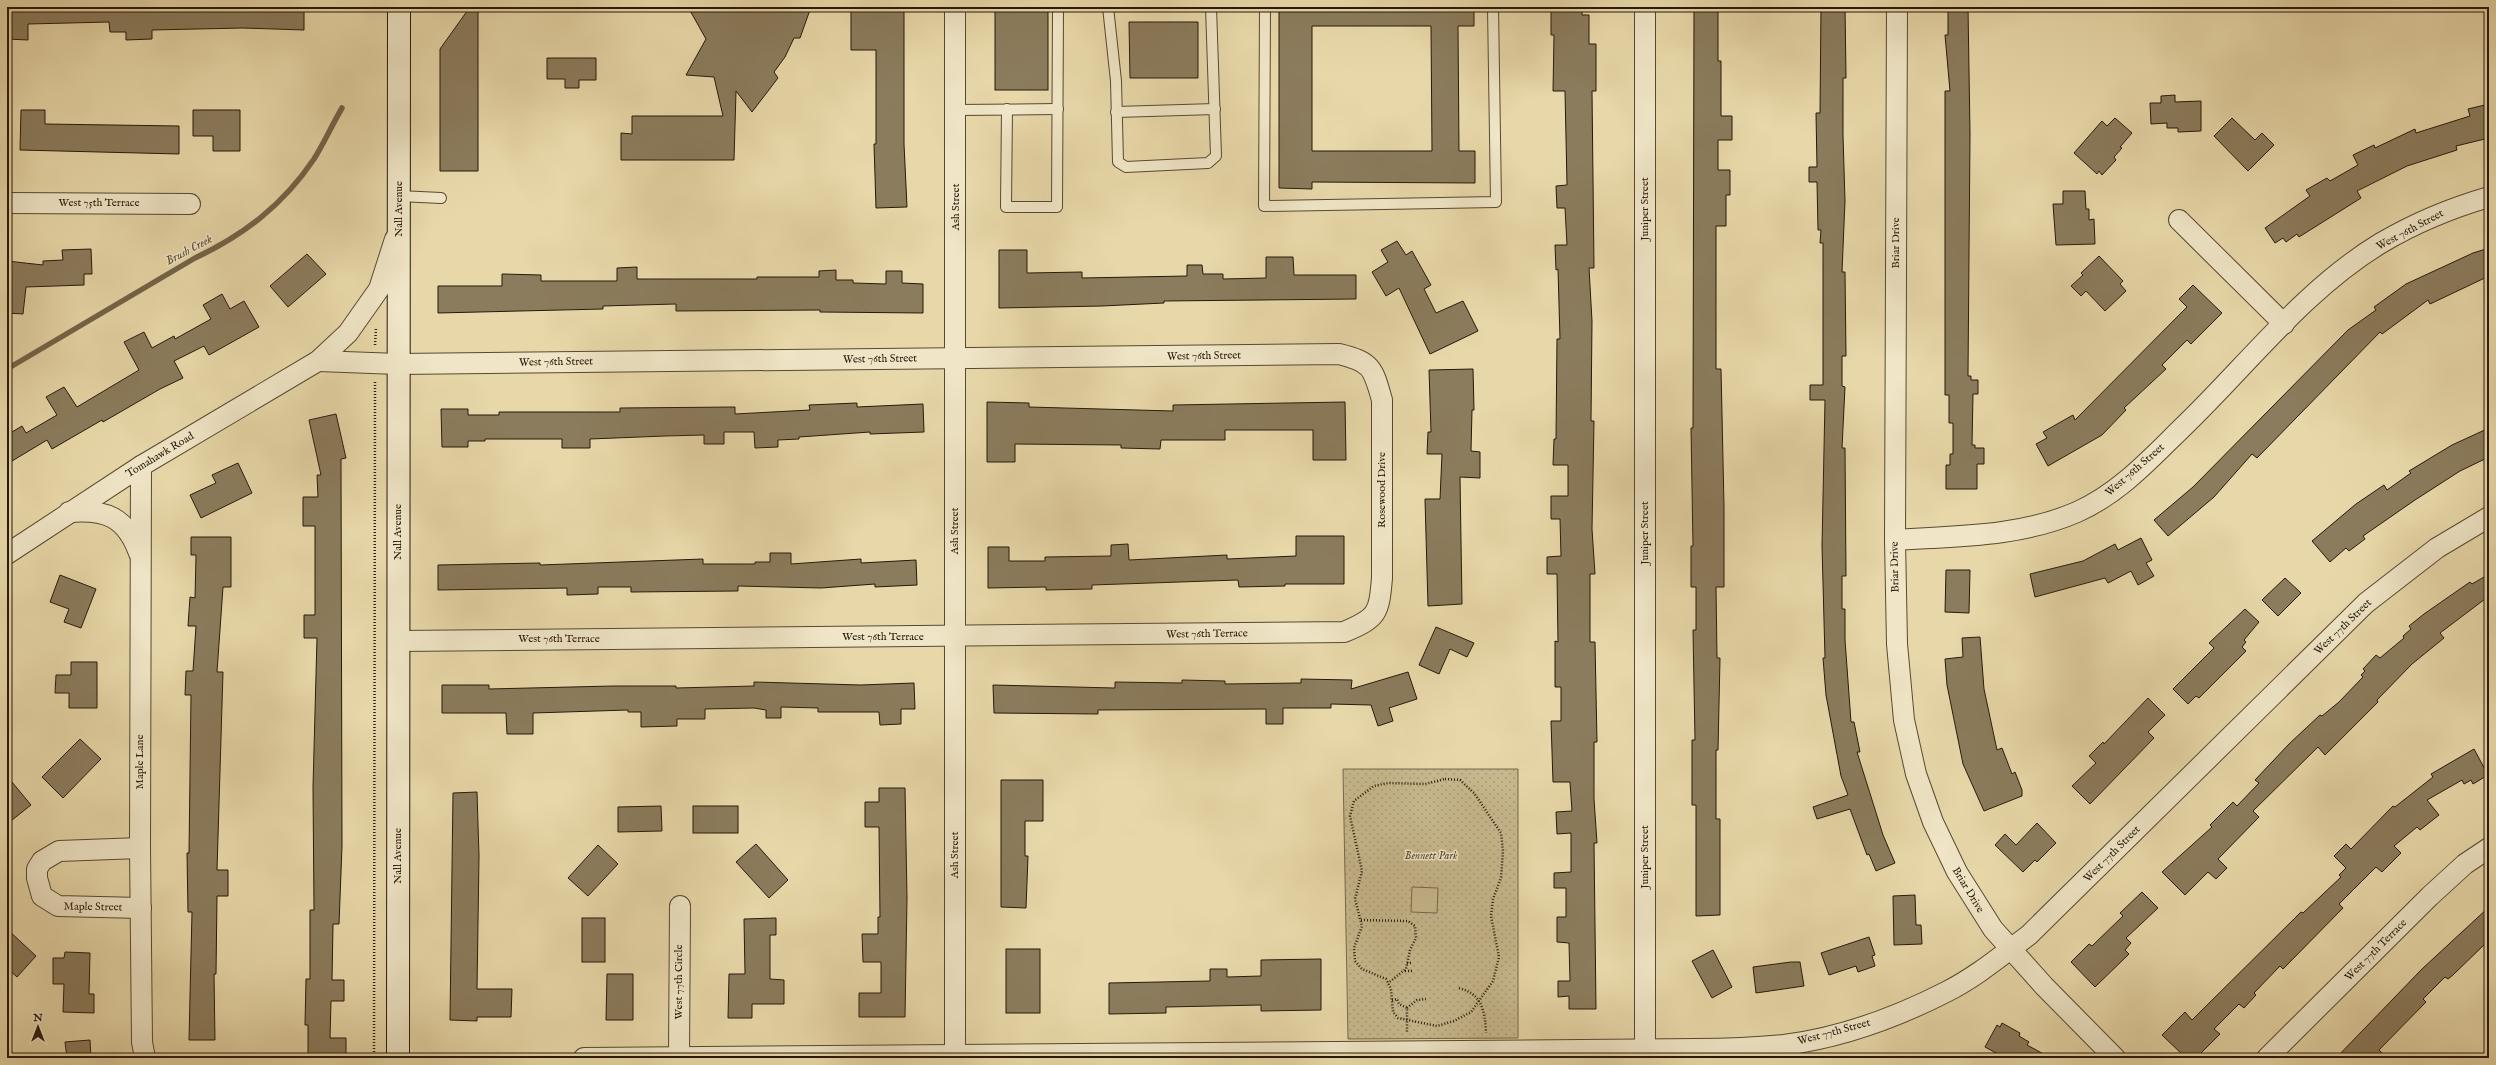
<svg xmlns="http://www.w3.org/2000/svg" width="2496" height="1065" viewBox="0 0 2496 1065" font-family="'IM FELL English',serif">
<style>
.park{fill:url(#park-dots);stroke:#77684c}
.pitch{fill:#c7b88e;stroke:#77684c}
.lines{fill:none;stroke-linecap:round;stroke-linejoin:round}
.stream{stroke:#736549;stroke-width:5.5}
.building{fill:#8b7c5d;stroke:#27190b;fill-rule:evenodd}
.lane-casing{stroke:#574932;stroke-width:12}
.street-casing{stroke:#574932;stroke-width:22}
.secondary-casing{stroke:#27190b;stroke-width:24}
.path{stroke:#27190b;stroke-width:2.5;stroke-dasharray:1 2;stroke-linecap:butt}
.lane{stroke:#f0e6c7;stroke-width:10}
.street{stroke:#f0e6c7;stroke-width:20}
.secondary{stroke:#f0e6c7;stroke-width:22}
.labels{text-anchor:middle;dominant-baseline:central;stroke-width:3;stroke-linejoin:round;paint-order:stroke}
.street-label{font-size:11px;fill:#27190b;stroke:#f0e6c7}
.park-label{font-size:11px;font-style:italic;fill:#574932;stroke:#f0e6c7}
.water-label{font-size:12px;font-style:italic;fill:#5a4b35;stroke:#f0e6c7}
</style>
<defs>
<pattern id="park-dots" width="8" height="8" patternUnits="userSpaceOnUse"><rect width="8" height="8" fill="#c7b88e"/><path d="M2 2h.1M6 6h.1" fill="none" stroke="#ab9e79" stroke-width="1.8" stroke-linecap="round"/></pattern>
</defs>
<rect width="100%" height="100%" fill="#e8d8a9"/>
<filter id="stains"><feTurbulence type="fractalNoise" baseFrequency=".005" numOctaves="4"/><feColorMatrix values="0 0 0 0 .2 0 0 0 0 .09 0 0 0 0 .02 0 0 0 .5 -.17"/></filter>
<radialGradient id="worn" r=".72"><stop offset=".6" stop-color="#630" stop-opacity="0"/><stop offset="1" stop-color="#630" stop-opacity=".3"/></radialGradient>
<polygon class="park" points="1343,769 1518,769 1518,1038 1348,1039"/>
<polygon class="pitch" points="1412,887 1438,888 1437,913 1411,912"/>
<g class="lines">
<path class="stream" d="M7 369 195 258C244 235 283 205 314 159 324 143 332 125 342 108"/>
</g>
<g class="building">
<polygon points="7,7 304,7 304,30 243,28 152,30 152,39 126,40 126,32 110,32 109,22 28,24 28,40 7,39"/>
<polygon points="470,7 478,7 478,171 440,171 440,49"/>
<polygon points="688,7 811,7 800,38 794,38 785,57 774,72 778,78 752,112 736,91 734,160 621,160 621,133 632,134 632,116 723,116 714,77 686,75 706,39"/>
<polygon points="884,7 904,7 904,144 907,207 876,208 874,144 876,144 876,50 851,50 851,11 884,11"/>
<rect x="995" y="7" width="53" height="83"/>
<path d="M1279 7H1474V26H1458L1459 151H1475V183L1312 182V189L1279 188ZM1312 26H1431L1432 151H1312Z"/>
<polygon points="1551,7 1582,7 1582,15 1589,15 1589,44 1596,44 1596,91 1592,91 1594,268 1589,268 1592,321 1591,421 1594,421 1592,529 1595,574 1590,574 1590,642 1595,642 1597,742 1594,742 1594,799 1597,843 1594,843 1596,1009 1569,1009 1569,996 1558,997 1558,981 1570,981 1569,943 1557,942 1557,917 1566,917 1566,888 1554,888 1554,873 1571,872 1571,833 1557,834 1556,812 1572,811 1570,782 1553,782 1551,721 1561,721 1561,687 1555,687 1555,641 1558,642 1557,574 1547,574 1547,557 1561,556 1560,519 1551,519 1551,496 1568,496 1568,465 1553,465 1554,439 1556,439 1557,339 1560,339 1558,269 1556,270 1555,245 1567,245 1565,208 1557,208 1556,186 1567,185 1565,91 1553,91 1554,35 1551,35"/>
<polygon points="1694,7 1718,7 1718,61 1721,61 1721,116 1732,116 1732,140 1718,140 1718,170 1730,170 1730,195 1726,195 1726,226 1716,226 1716,369 1721,369 1724,506 1724,587 1716,587 1717,658 1720,658 1718,750 1716,750 1716,819 1720,819 1720,915 1696,916 1696,805 1692,805 1692,740 1695,740 1693,630 1696,630 1696,587 1691,587 1691,546 1693,546 1691,428 1693,428"/>
<polygon points="1821,7 1845,7 1846,78 1843,78 1843,136 1845,201 1842,272 1845,272 1846,356 1842,356 1842,386 1845,387 1842,448 1845,448 1846,576 1842,576 1842,609 1845,609 1845,640 1851,722 1854,722 1860,752 1857,752 1883,835 1895,863 1876,871 1869,854 1867,855 1850,809 1817,819 1813,807 1848,795 1841,776 1826,695 1823,658 1825,658 1822,546 1825,400 1810,400 1810,385 1823,385 1823,243 1820,243 1821,230 1818,230 1817,182 1809,182 1809,167 1817,167 1816,113 1820,113"/>
<polygon points="1948,7 1968,7 1970,134 1968,376 1971,376 1971,380 1978,380 1978,394 1973,394 1972,445 1975,445 1975,448 1984,448 1984,464 1977,464 1977,489 1946,489 1946,465 1950,465 1950,454 1953,454 1953,423 1949,423 1949,395 1945,395 1945,91 1950,91 1945,35 1948,35"/>
<polygon points="1129,22 1198,22 1198,78 1130,78"/>
<polygon points="547,58 596,58 596,80 579,80 579,88 565,88 565,79 547,79"/>
<polygon points="2175,95 2175,102 2201,101 2201,131 2178,132 2178,128 2167,128 2167,123 2151,124 2150,103 2161,103 2161,96"/>
<polygon points="2489,104 2489,138 2456,146 2457,150 2407,166 2357,191 2361,198 2299,237 2297,234 2286,242 2283,238 2275,243 2265,228 2310,196 2306,190 2327,178 2330,181 2358,165 2353,155 2374,145 2375,148 2415,129 2416,133 2470,116 2468,109"/>
<polygon points="21,110 45,110 45,124 179,126 179,154 20,150"/>
<polygon points="193,110 240,110 240,151 213,151 213,136 193,136"/>
<polygon points="2115,118 2132,133 2120,147 2122,148 2114,157 2116,160 2102,175 2099,171 2097,174 2074,153 2102,121 2107,126"/>
<polygon points="2232,118 2255,140 2262,133 2274,145 2248,171 2214,136"/>
<polygon points="2063,191 2085,191 2086,209 2089,209 2089,220 2094,219 2095,244 2056,245 2053,204 2063,204"/>
<polygon points="1397,241 1406,255 1412,251 1431,285 1424,289 1436,313 1463,301 1478,331 1430,354 1399,288 1386,296 1372,272 1388,262 1381,250"/>
<polygon points="2489,248 2489,276 2430,304 2428,300 2382,334 2380,332 2257,458 2252,454 2214,497 2168,536 2154,520 2193,487 2348,330 2376,310 2374,307 2406,284 2473,253"/>
<polygon points="91,249 92,274 84,274 84,285 26,287 23,314 7,313 7,261 43,265 43,261 63,260 62,250"/>
<polygon points="999,250 1027,250 1027,273 1082,272 1082,278 1187,276 1187,265 1202,265 1203,274 1223,274 1223,279 1266,278 1266,257 1293,257 1294,275 1356,275 1356,299 1164,301 1164,303 1102,306 999,308"/>
<polygon points="307,254 326,274 288,307 270,286"/>
<polygon points="2099,256 2123,281 2120,284 2126,291 2105,311 2086,291 2081,296 2071,286 2083,275 2081,273"/>
<polygon points="637,267 637,279 757,279 757,277 819,277 819,271 836,270 836,280 853,280 853,283 886,284 886,271 902,271 902,283 923,284 923,313 820,312 820,310 676,311 676,304 603,306 603,309 438,313 438,286 502,286 502,274 541,275 541,281 617,281 617,268"/>
<polygon points="2193,285 2222,313 2191,344 2187,340 2162,365 2166,369 2124,408 2126,410 2102,435 2048,466 2036,444 2047,438 2043,432 2073,415 2075,420 2187,307 2179,299"/>
<polygon points="222,294 230,309 244,301 259,327 209,355 204,346 174,361 183,378 160,389 103,422 102,420 52,449 47,440 7,464 7,435 22,426 26,433 57,415 46,397 64,387 77,407 139,370 124,342 144,332 152,348 174,336 175,339 211,319 203,305"/>
<polygon points="1473,369 1474,410 1472,410 1471,451 1480,452 1480,478 1460,477 1462,604 1428,606 1425,499 1440,499 1442,454 1427,454 1428,432 1431,432 1429,370"/>
<polygon points="987,402 1029,403 1029,407 1173,411 1173,405 1345,402 1346,460 1313,460 1313,430 1225,430 1225,440 1161,440 1160,449 1121,448 1121,445 1015,444 1015,462 987,462"/>
<polygon points="857,403 857,407 923,404 924,432 870,434 870,432 799,437 799,439 778,440 778,447 755,448 754,432 724,432 724,444 704,444 704,435 665,436 590,439 590,448 562,448 562,439 485,439 485,441 468,441 468,447 442,447 441,409 468,409 468,415 499,415 499,412 620,412 620,408 735,407 735,414 810,410 809,405"/>
<polygon points="336,414 346,458 341,459 342,846 339,924 333,924 332,980 344,980 344,1001 331,1001 330,1038 346,1038 346,1058 308,1058 308,1025 305,1025 306,979 310,979 310,910 314,910 313,787 317,638 304,638 304,615 315,615 315,526 303,526 303,497 318,497 317,475 321,475 309,420"/>
<polygon points="2489,428 2489,457 2460,471 2415,500 2363,536 2365,539 2349,551 2346,548 2330,562 2312,541 2356,504 2384,485 2387,490 2411,473 2409,471 2452,445"/>
<polygon points="238,463 252,493 201,518 190,495 216,483 212,475"/>
<polygon points="1296,536 1344,536 1344,584 1285,584 1285,586 1239,587 1238,580 1092,585 1092,589 1046,590 1046,587 988,588 988,547 1009,547 1009,561 1045,561 1045,557 1111,556 1111,545 1128,544 1129,560 1227,555 1227,559 1296,556"/>
<polygon points="191,537 231,537 231,587 223,587 217,672 223,672 217,870 228,870 228,896 217,896 216,974 214,974 215,1040 189,1040 192,912 188,912 187,853 189,853 191,695 185,695 186,671 193,671 196,626 188,626 190,597 195,598 196,555 191,555"/>
<polygon points="2141,538 2152,560 2146,563 2154,576 2138,585 2131,571 2108,583 2105,578 2035,597 2030,574 2083,561 2115,544 2118,550"/>
<polygon points="770,553 791,553 791,564 861,559 861,563 916,560 917,585 875,587 875,584 821,588 738,586 738,591 631,592 631,587 598,587 598,594 567,595 567,588 438,590 438,565 540,563 540,565 703,559 703,564 755,564 755,562 770,562"/>
<polygon points="1946,570 1970,570 1969,613 1945,612"/>
<polygon points="2489,574 2489,596 2440,633 2444,638 2412,664 2377,700 2378,702 2325,755 2318,747 2253,811 2259,817 2218,859 2227,868 2216,879 2208,872 2185,895 2162,872 2212,827 2210,825 2233,802 2237,806 2259,783 2255,780 2289,744 2320,715 2322,716 2339,702 2363,677 2361,675 2365,671 2363,669 2376,655 2380,658 2404,638 2403,636 2411,629 2409,626 2424,614 2470,582 2472,584"/>
<polygon points="60,575 96,589 81,628 64,622 69,609 50,602"/>
<polygon points="2285,578 2301,593 2278,616 2262,600"/>
<polygon points="2245,609 2259,622 2244,640 2246,642 2242,647 2246,651 2199,698 2196,696 2188,704 2173,689 2214,648 2209,643"/>
<polygon points="1436,627 1474,643 1467,657 1450,649 1439,674 1419,665"/>
<polygon points="1980,637 1984,689 1997,750 2002,748 2012,774 2015,772 2022,790 2022,796 1984,811 1963,764 1947,685 1945,659 1963,657 1962,638"/>
<polygon points="71,662 97,662 97,708 69,708 69,693 55,693 56,675 71,675"/>
<polygon points="1408,672 1417,699 1389,708 1393,721 1378,726 1371,705 1331,704 1331,708 1283,708 1283,724 1266,724 1266,709 1098,710 1098,714 994,713 993,685 1115,688 1115,682 1182,683 1182,680 1225,681 1225,684 1301,683 1301,679 1352,680 1351,689"/>
<polygon points="754,682 861,685 914,683 915,709 901,709 901,724 880,725 879,712 818,712 818,708 781,707 781,718 766,718 766,710 754,708 705,709 705,719 677,719 677,726 641,727 641,712 628,712 628,710 533,713 533,734 507,734 506,713 442,713 442,685 489,685 489,689 612,686 676,686 676,688 754,686"/>
<polygon points="2148,698 2165,715 2148,732 2154,738 2090,804 2072,786 2096,763 2089,756 2103,742 2104,744"/>
<polygon points="80,739 101,759 63,798 42,777"/>
<polygon points="2474,749 2488,775 2473,784 2471,780 2464,784 2462,780 2427,800 2439,815 2420,830 2417,827 2394,846 2401,853 2382,872 2376,867 2339,904 2343,908 2283,969 2280,966 2254,993 2256,995 2244,1008 2239,1004 2214,1029 2220,1034 2196,1058 2186,1058 2162,1035 2185,1012 2192,1020 2301,912 2303,913 2341,877 2339,875 2346,868 2334,856 2346,844 2351,849 2393,806 2395,807 2433,777 2431,774"/>
<polygon points="7,776 31,805 7,824"/>
<polygon points="1001,780 1043,780 1043,821 1025,821 1025,856 1028,856 1026,908 1001,907"/>
<polygon points="879,788 905,788 907,898 905,1017 859,1017 859,993 881,993 881,962 863,962 862,934 878,934 878,917 880,917 879,827 865,827 865,802 879,802"/>
<polygon points="477,792 479,856 477,989 512,989 511,1017 477,1017 477,1021 450,1020 453,793"/>
<polygon points="661,806 662,831 618,832 618,807"/>
<rect x="693" y="806" width="45" height="27"/>
<polygon points="2037,823 2056,843 2037,862 2035,860 2023,872 1995,845 2005,834 2016,845"/>
<polygon points="756,844 788,880 769,898 736,862"/>
<polygon points="598,845 618,864 588,896 568,878"/>
<polygon points="2142,892 2158,908 2126,938 2131,943 2125,950 2129,954 2095,987 2071,962 2089,944 2092,946 2123,916 2120,913"/>
<polygon points="1915,895 1916,925 1921,925 1922,944 1894,945 1893,896"/>
<polygon points="2489,907 2489,940 2453,975 2448,979 2445,977 2423,999 2426,1002 2379,1050 2387,1058 2336,1058 2422,969"/>
<rect x="582" y="918" width="23" height="44"/>
<polygon points="776,918 776,935 770,935 770,979 784,980 784,1004 752,1004 752,1018 728,1018 729,974 745,974 744,919"/>
<polygon points="7,929 36,956 17,977 7,968"/>
<polygon points="1869,937 1875,955 1872,956 1875,966 1858,972 1856,966 1829,975 1821,953"/>
<rect x="1006" y="949" width="34" height="64"/>
<polygon points="1713,950 1732,987 1712,998 1692,961"/>
<polygon points="65,952 90,953 89,994 94,994 94,1013 63,1012 64,984 53,984 53,958 64,958"/>
<polygon points="1321,959 1321,1010 1261,1011 1261,1005 1166,1007 1166,1013 1109,1014 1109,983 1210,981 1210,969 1227,969 1227,977 1261,976 1261,960"/>
<polygon points="1791,962 1800,962 1804,986 1756,993 1753,967"/>
<polygon points="607,974 633,974 633,1020 606,1020"/>
<polygon points="2002,1023 2020,1033 2019,1036 2029,1042 2027,1045 2051,1058 2005,1058 1985,1047 1997,1025 2000,1027"/>
<polygon points="90,1040 91,1058 67,1058 65,1042"/>
</g>
<g class="lines">
<defs>
<g id="lane">
<polyline points="1108,7 1116,81 1118,162 1126,167 1208,163 1216,156 1211,7"/>
<polyline points="1265,7 1264,206 1496,202 1493,7"/>
<polyline points="1007,109 1006,207 1057,207 1058,7"/>
<polyline points="955,110 1058,109"/>
<polyline points="1116,112 1215,109"/>
<polyline points="399,196 441,198"/>
</g>
<g id="street">
<polyline points="1645,7 1645,1058"/>
<polyline points="1897,7 1895,540 1897,644 1904,720 1916,774 1933,822 1957,872 1993,929 2044,986 2115,1058"/>
<polyline points="7,203 190,204"/>
<polyline points="2179,220 2284,324"/>
<path d="M318 361 398 364 1339 354C1372 362 1373 368 1382 400V578C1379 613 1378 618 1344 632L398 641"/>
<polyline points="141,466 140,848 142,1042 145,1058"/>
<path d="M69 512C106 509 126 517 139 553"/>
<path d="M1895 540C1956 536 2020 537 2077 512 2120 493 2152 457 2185 425 2248 364 2305 289 2381 243 2415 223 2451 208 2489 197"/>
<polyline points="7,554 141,466 318,361 348,333 379,289 395,239"/>
<polyline points="140,848 59,851 42,861 37,869 37,878 42,896 58,906 141,908"/>
<polyline points="955,1054 955,7"/>
<polyline points="679,1057 680,906"/>
<path d="M584 1058 1696 1049C1726 1049 1755 1048 1784 1045 1839 1038 1897 1017 1946 992 1976 977 2002 955 2029 935L2366 603 2437 548 2489 517"/>
<polyline points="2267,1058 2430,896 2465,864 2489,848"/>
</g>
<polyline id="secondary" points="398,1058 399,7"/>
</defs>
<use href="#lane" class="lane-casing"/>
<use href="#street" class="street-casing"/>
<use href="#secondary" class="secondary-casing"/>
<g class="path">
<polyline points="375,345 376,328"/>
<polygon points="1445,779 1460,780 1474,793 1501,833 1503,851 1501,878 1493,899 1491,916 1499,957 1493,981 1471,1012 1454,1021 1437,1026 1398,1018 1393,1012 1391,989 1386,979 1362,969 1355,961 1354,948 1362,926 1355,899 1362,871 1350,816 1354,801 1374,786 1388,783 1425,784"/>
<polyline points="1361,920 1408,921 1415,926 1416,938 1410,950 1406,969 1388,983"/>
<polyline points="1407,963 1412,963"/>
<polyline points="1405,971 1412,971"/>
<path d="M1459 988C1482 994 1485 1011 1486 1033"/>
<polyline points="1392,1000 1397,999 1399,1004 1407,1008 1407,1032"/>
<polyline points="1407,1008 1417,1000 1426,999"/>
<polyline points="374,1058 375,382"/>
</g>
<use href="#lane" class="lane"/>
<use href="#street" class="street"/>
<use href="#secondary" class="secondary"/>
</g>
<g class="labels">
<g class="street-label">
<text x="99" y="203">West 75th Terrace</text>
<text transform="translate(956 207) rotate(-90)">Ash Street</text>
<text transform="translate(399 209) rotate(-90)">Nall Avenue</text>
<text transform="translate(1645 209) rotate(-90)">Juniper Street</text>
<text transform="translate(2410 230) rotate(-28)">West 76th Street</text>
<text transform="translate(1896 243) rotate(-90)">Briar Drive</text>
<text transform="translate(1204 356) rotate(-1)">West 76th Street</text>
<text transform="translate(880 359) rotate(-1)">West 76th Street</text>
<text transform="translate(556 362) rotate(-1)">West 76th Street</text>
<text transform="translate(160 455) rotate(-31)">Tomahawk Road</text>
<text transform="translate(2135 470) rotate(-41)">West 76th Street</text>
<text transform="translate(1382 490) rotate(-90)">Rosewood Drive</text>
<text transform="translate(955 531) rotate(-90)">Ash Street</text>
<text transform="translate(398 532) rotate(-90)">Nall Avenue</text>
<text transform="translate(1645 533) rotate(-90)">Juniper Street</text>
<text transform="translate(1895 567) rotate(-91)">Briar Drive</text>
<text transform="translate(2343 627) rotate(-44)">West 77th Street</text>
<text transform="translate(1207 634) rotate(-1)">West 76th Terrace</text>
<text x="883" y="637">West 76th Terrace</text>
<text x="559" y="639">West 76th Terrace</text>
<text transform="translate(140 762) rotate(-90)">Maple Lane</text>
<text transform="translate(2112 854) rotate(-45)">West 77th Street</text>
<text transform="translate(955 855) rotate(-90)">Ash Street</text>
<text transform="translate(398 856) rotate(-90)">Nall Avenue</text>
<text transform="translate(1645 857) rotate(-90)">Juniper Street</text>
<text transform="translate(1968 890) rotate(59)">Briar Drive</text>
<text transform="translate(93 907) rotate(1)">Maple Street</text>
<text transform="translate(2376 950) rotate(-45)">West 77th Terrace</text>
<text transform="translate(679 982) rotate(-90)">West 77th Circle</text>
<text transform="translate(1834 1032) rotate(-15)">West 77th Street</text>
</g>
<g class="park-label">
<text x="1431" y="856">Bennett Park</text>
</g>
<g class="water-label">
<text transform="translate(189 250) rotate(-28)">Brush Creek</text>
</g>
</g>
<rect width="2496" height="1065" fill="none" stroke="#e8d8a9" stroke-width="24"/>
<rect x="8" y="8" width="2480" height="1049" fill="none" stroke="#27190b" stroke-width="2"/>
<rect x="12" y="12" width="2472" height="1041" fill="none" stroke="#27190b"/>
<g transform="translate(38 1027)" stroke="#f0e6c7" stroke-width="3" paint-order="stroke">
<path d="M0-3L7 15L0 10L-7 15Z" fill="#27190b"/>
<text y="-6" font-size="11" font-weight="bold" text-anchor="middle" fill="#27190b">N</text>
</g>
<rect width="100%" height="100%" filter="url(#stains)"/>
<rect width="100%" height="100%" fill="url(#worn)"/>
</svg>
